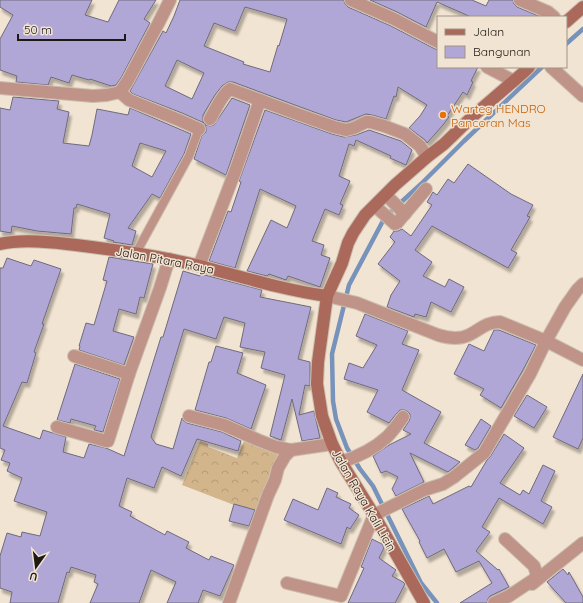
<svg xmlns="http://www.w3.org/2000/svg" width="583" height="603" viewBox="0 0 583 603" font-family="Quicksand,sans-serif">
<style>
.forest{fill:url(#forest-crowns)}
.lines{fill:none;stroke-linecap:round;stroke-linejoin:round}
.stream{stroke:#7792bb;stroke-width:4.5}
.building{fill:#b1a7d7;stroke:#6e6a7d;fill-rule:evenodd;filter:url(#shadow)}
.lane-casing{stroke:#ccbfaf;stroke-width:10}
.street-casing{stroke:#ccbfaf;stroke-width:14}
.secondary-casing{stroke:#ccbfaf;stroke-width:14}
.lane{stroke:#c09388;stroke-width:8}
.street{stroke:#c09388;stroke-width:12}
.secondary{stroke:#aa695a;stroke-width:12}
.food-dot{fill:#e8710a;stroke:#f2e4d2;stroke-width:1.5}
.labels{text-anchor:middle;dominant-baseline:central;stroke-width:3;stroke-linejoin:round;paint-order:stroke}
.food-label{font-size:12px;fill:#c56008;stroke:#f2e4d2;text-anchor:start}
.street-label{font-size:12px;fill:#1e1912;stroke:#f2e4d2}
</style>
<defs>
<pattern id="forest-crowns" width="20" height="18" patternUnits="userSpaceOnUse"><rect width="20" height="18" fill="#d3b58b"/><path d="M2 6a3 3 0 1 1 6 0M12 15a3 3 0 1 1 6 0" fill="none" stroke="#b59b77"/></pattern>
<filter id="shadow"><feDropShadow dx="2.5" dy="4.5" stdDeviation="1" flood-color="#0004"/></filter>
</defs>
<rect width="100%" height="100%" fill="#f2e4d2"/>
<polygon class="forest" points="200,441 208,444 208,447 237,458 244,441 278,454 255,513 182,485"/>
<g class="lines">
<g class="stream">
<polyline points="566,44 583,29"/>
<polyline points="437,603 421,583 373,486 360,469 347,448 336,419 333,401 332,354 349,285 385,217 421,184 464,141 542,67"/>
</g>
</g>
<g class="building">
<polygon points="0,0 92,0 85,15 108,22 119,0 156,0 144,19 150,23 121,78 116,85 111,86 90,79 89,80 72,75 69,83 51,77 48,85 16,82 17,76 0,70 0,39 13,15 0,7"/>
<path d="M180 0H344L345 4 348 7 391 26 435 49H438V67H478L471 81 473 82 467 95 463 92 447 116 449 117 443 125 427 143 425 140 409 128 420 116 427 105 398 87 396 97 394 96 386 119 372 115 366 114 346 122 336 120 303 108 233 82H228L222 86 215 95 203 115V122L206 125 210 126 214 125 232 98 250 105 226 175 194 159 202 135 206 132V128L205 124 202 122 182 113 133 94 130 91 163 31 166 33 174 16ZM245 7 287 19 279 46 278 45 270 72 243 64 244 62 204 46 214 23 235 31ZM177 60 204 73 192 99 165 86Z"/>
<polygon points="370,0 472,0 486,6 489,0 513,0 514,4 517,7 541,17 471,17 437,2 426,27 397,12"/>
<path d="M13 97 59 101 57 109 69 112 63 143 89 146 92 135 97 109 128 115 130 108 191 134 184 154 160 198 152 194 128 228 136 231 132 245 113 242 114 241 104 238 110 214 77 204 76 208H74L71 234 37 231 12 226 11 233 0 231V108L10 110ZM140 143 166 151 152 177 132 166Z"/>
<polygon points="265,110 332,134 344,137 356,135 369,130 401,141 412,150 406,165 390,158 391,156 356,140 354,146 349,144 339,176 350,181 340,204 343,205 339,215 325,209 312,241 324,245 321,255 330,258 320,287 288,276 286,280 269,274 267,276 247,271 271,220 287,228 296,206 260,189 235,268 209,261 228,211 231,212 241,182 239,181"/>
<polygon points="468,164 511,194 533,205 527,216 530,217 511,250 517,253 508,268 432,226 415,250 432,262 423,276 445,287 449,279 464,287 451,312 431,302 426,317 415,314 414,317 387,307 391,295 400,281 378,264 395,242 390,237 394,231 398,231 402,229 411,236 432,205 427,202 433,192 437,195 448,179 454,183"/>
<polygon points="109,257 153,264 144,298 140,297 136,314 119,309 113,331 134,337 124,365 79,350 80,346 79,346 86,323 94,325 107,281 103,280"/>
<polygon points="7,258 31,266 34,260 61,269 42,324 44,324 34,352 36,353 27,383 22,382 3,426 40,439 43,430 66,437 63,452 84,458 89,444 106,448 124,456 161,337 163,337 183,271 200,276 201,274 262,290 260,297 311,307 298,359 310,362 310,385 309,386 305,385 299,415 314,411 320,438 302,441 292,399 281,440 270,436 285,375 261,368 265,352 240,347 245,323 224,317 216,339 184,329 151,437 156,444 173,449 182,418 184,421 187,423 222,432 241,441 238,451 197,439 181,476 162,467 154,488 127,478 119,506 132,512 130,516 165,535 167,531 189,542 186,548 209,560 211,556 234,565 220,596 203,590 198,603 167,603 176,582 151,570 139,603 90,603 98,584 94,582 96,575 71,567 69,573 67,572 58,603 10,603 12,592 0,588 0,556 7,533 21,537 22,532 40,536 47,512 14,501 22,478 7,471 10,463 1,460 5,450 0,448 0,268 3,268"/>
<polygon points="365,314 408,331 402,344 419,350 402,390 441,412 424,443 460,462 448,472 410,453 424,482 396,496 392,489 398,477 386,471 381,473 373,456 389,445 411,434 403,430 409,421 410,418 410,414 407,411 404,410 400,410 397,413 389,423 367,412 378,390 344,379 349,363 363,368 377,345 356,336"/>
<polygon points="494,330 499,330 536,345 523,370 501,408 480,395 484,389 454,374 469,344 484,351"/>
<polygon points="216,346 243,353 237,373 266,385 251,429 226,418 195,410 209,362 211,362"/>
<polygon points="75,364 120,379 103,432 94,430 96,426 71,419 70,423 57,420"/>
<polygon points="583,374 583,438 578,449 553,437"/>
<polygon points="527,395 547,407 534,428 514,416"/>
<polygon points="481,419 491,426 478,448 475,450 465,445"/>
<polygon points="504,434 524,448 500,483 520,495 523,490 529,494 543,465 555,471 541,501 552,507 543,524 499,498 482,527 490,532 476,551 498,570 499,569 509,587 490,596 488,599 487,603 460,603 492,583 479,561 456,572 444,549 427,558 419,542 420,541 402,509 429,496 433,504 469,486 471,487 487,460 490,457"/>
<polygon points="327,488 338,493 336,497 351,504 349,508 359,515 350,529 347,527 341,544 284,520 293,499 318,510"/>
<polygon points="234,504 255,510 249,526 229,521"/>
<polygon points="372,539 382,544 384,548 379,558 396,570 392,576 403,582 405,584 395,603 348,603 364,568 361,567"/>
<polygon points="563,569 568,575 569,572 583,597 583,603 566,603 547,582"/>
</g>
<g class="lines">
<defs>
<polyline id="lane" points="136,253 189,156 199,129"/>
<g id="street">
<polyline points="351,0 394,19 438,42"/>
<polyline points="520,0 548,12 554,17"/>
<polyline points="487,67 514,81"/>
<polyline points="551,67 583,96"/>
<polyline points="0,88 93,96 107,95 120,92 127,82 158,24 170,0"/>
<polyline points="120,92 129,100 179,120 199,129"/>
<path d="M210 119C216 109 221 96 230 89L300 115 334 127 346 130 354 128 366 122H370L384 126 405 134 420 146 427 157"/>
<polyline points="386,195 405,214"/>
<polyline points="375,206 395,224 397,223 426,189"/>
<polyline points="199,266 236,169 260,100"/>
<path d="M327 296 357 303 438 335C448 338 459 340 469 335 481 329 486 322 500 322L546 341 583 360"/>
<polyline points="74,356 129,374"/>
<polyline points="189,416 224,425 258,440 276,447 291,450"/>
<polyline points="57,427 106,441 108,441 129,374 160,288 169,259"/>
<path d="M341 462C357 457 375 448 387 437 393 431 398 424 403 417"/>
<polyline points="287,583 341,596 374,515 424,490 443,484 454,477 484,453 530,374 546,341 565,307 577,290 583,284"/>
<polyline points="532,584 583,543"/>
<polyline points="229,603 268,495 275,480 278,468 285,456 291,450 332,444"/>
<polyline points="494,603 509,596 536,578 536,572 534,566 505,539"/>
</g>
<g id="secondary">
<polyline points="566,22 583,7"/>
<path d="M0 244C20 239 55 242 76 245 117 250 159 256 200 266 242 277 284 290 327 296"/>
<polyline points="424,603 374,515 341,462 332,444 322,416 317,384 318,362 327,296 342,263 348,243 353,233 365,215 395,185 427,157 444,144 473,116 524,72 529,67"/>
</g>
</defs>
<use href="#lane" class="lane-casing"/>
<use href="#street" class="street-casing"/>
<use href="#secondary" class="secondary-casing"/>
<use href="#lane" class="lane"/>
<use href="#street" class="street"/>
<use href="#secondary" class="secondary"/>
</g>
<circle class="food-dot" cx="443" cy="115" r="4"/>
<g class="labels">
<g class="food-label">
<text x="451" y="108">Warteg HENDRO<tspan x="451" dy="14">Pancoran Mas</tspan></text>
</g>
<g class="street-label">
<text transform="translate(165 260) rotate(11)">Jalan Pitara Raya</text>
<text transform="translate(364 500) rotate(60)">Jalan Raya Kali Licin</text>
</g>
</g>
<rect x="437" y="16" width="130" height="52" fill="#f2e4d2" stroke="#9d9385"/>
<rect x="445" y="29" width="20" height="6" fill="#aa695a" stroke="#9d9385"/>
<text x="473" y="36" font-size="12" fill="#1e1912">Jalan</text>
<rect x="445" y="46" width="20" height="12" fill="#b1a7d7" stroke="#9d9385"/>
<text x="473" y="56" font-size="12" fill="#1e1912">Bangunan</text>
<g transform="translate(36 567) rotate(194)" stroke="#f2e4d2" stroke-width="3" paint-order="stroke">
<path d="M0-3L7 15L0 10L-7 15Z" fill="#1e1912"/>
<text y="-6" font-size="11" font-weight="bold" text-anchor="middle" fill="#1e1912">U</text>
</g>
<path d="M18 34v6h107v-6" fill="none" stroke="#1e1912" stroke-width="2"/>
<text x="24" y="34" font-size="12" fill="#1e1912" stroke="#f2e4d2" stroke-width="3" paint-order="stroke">50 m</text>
</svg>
